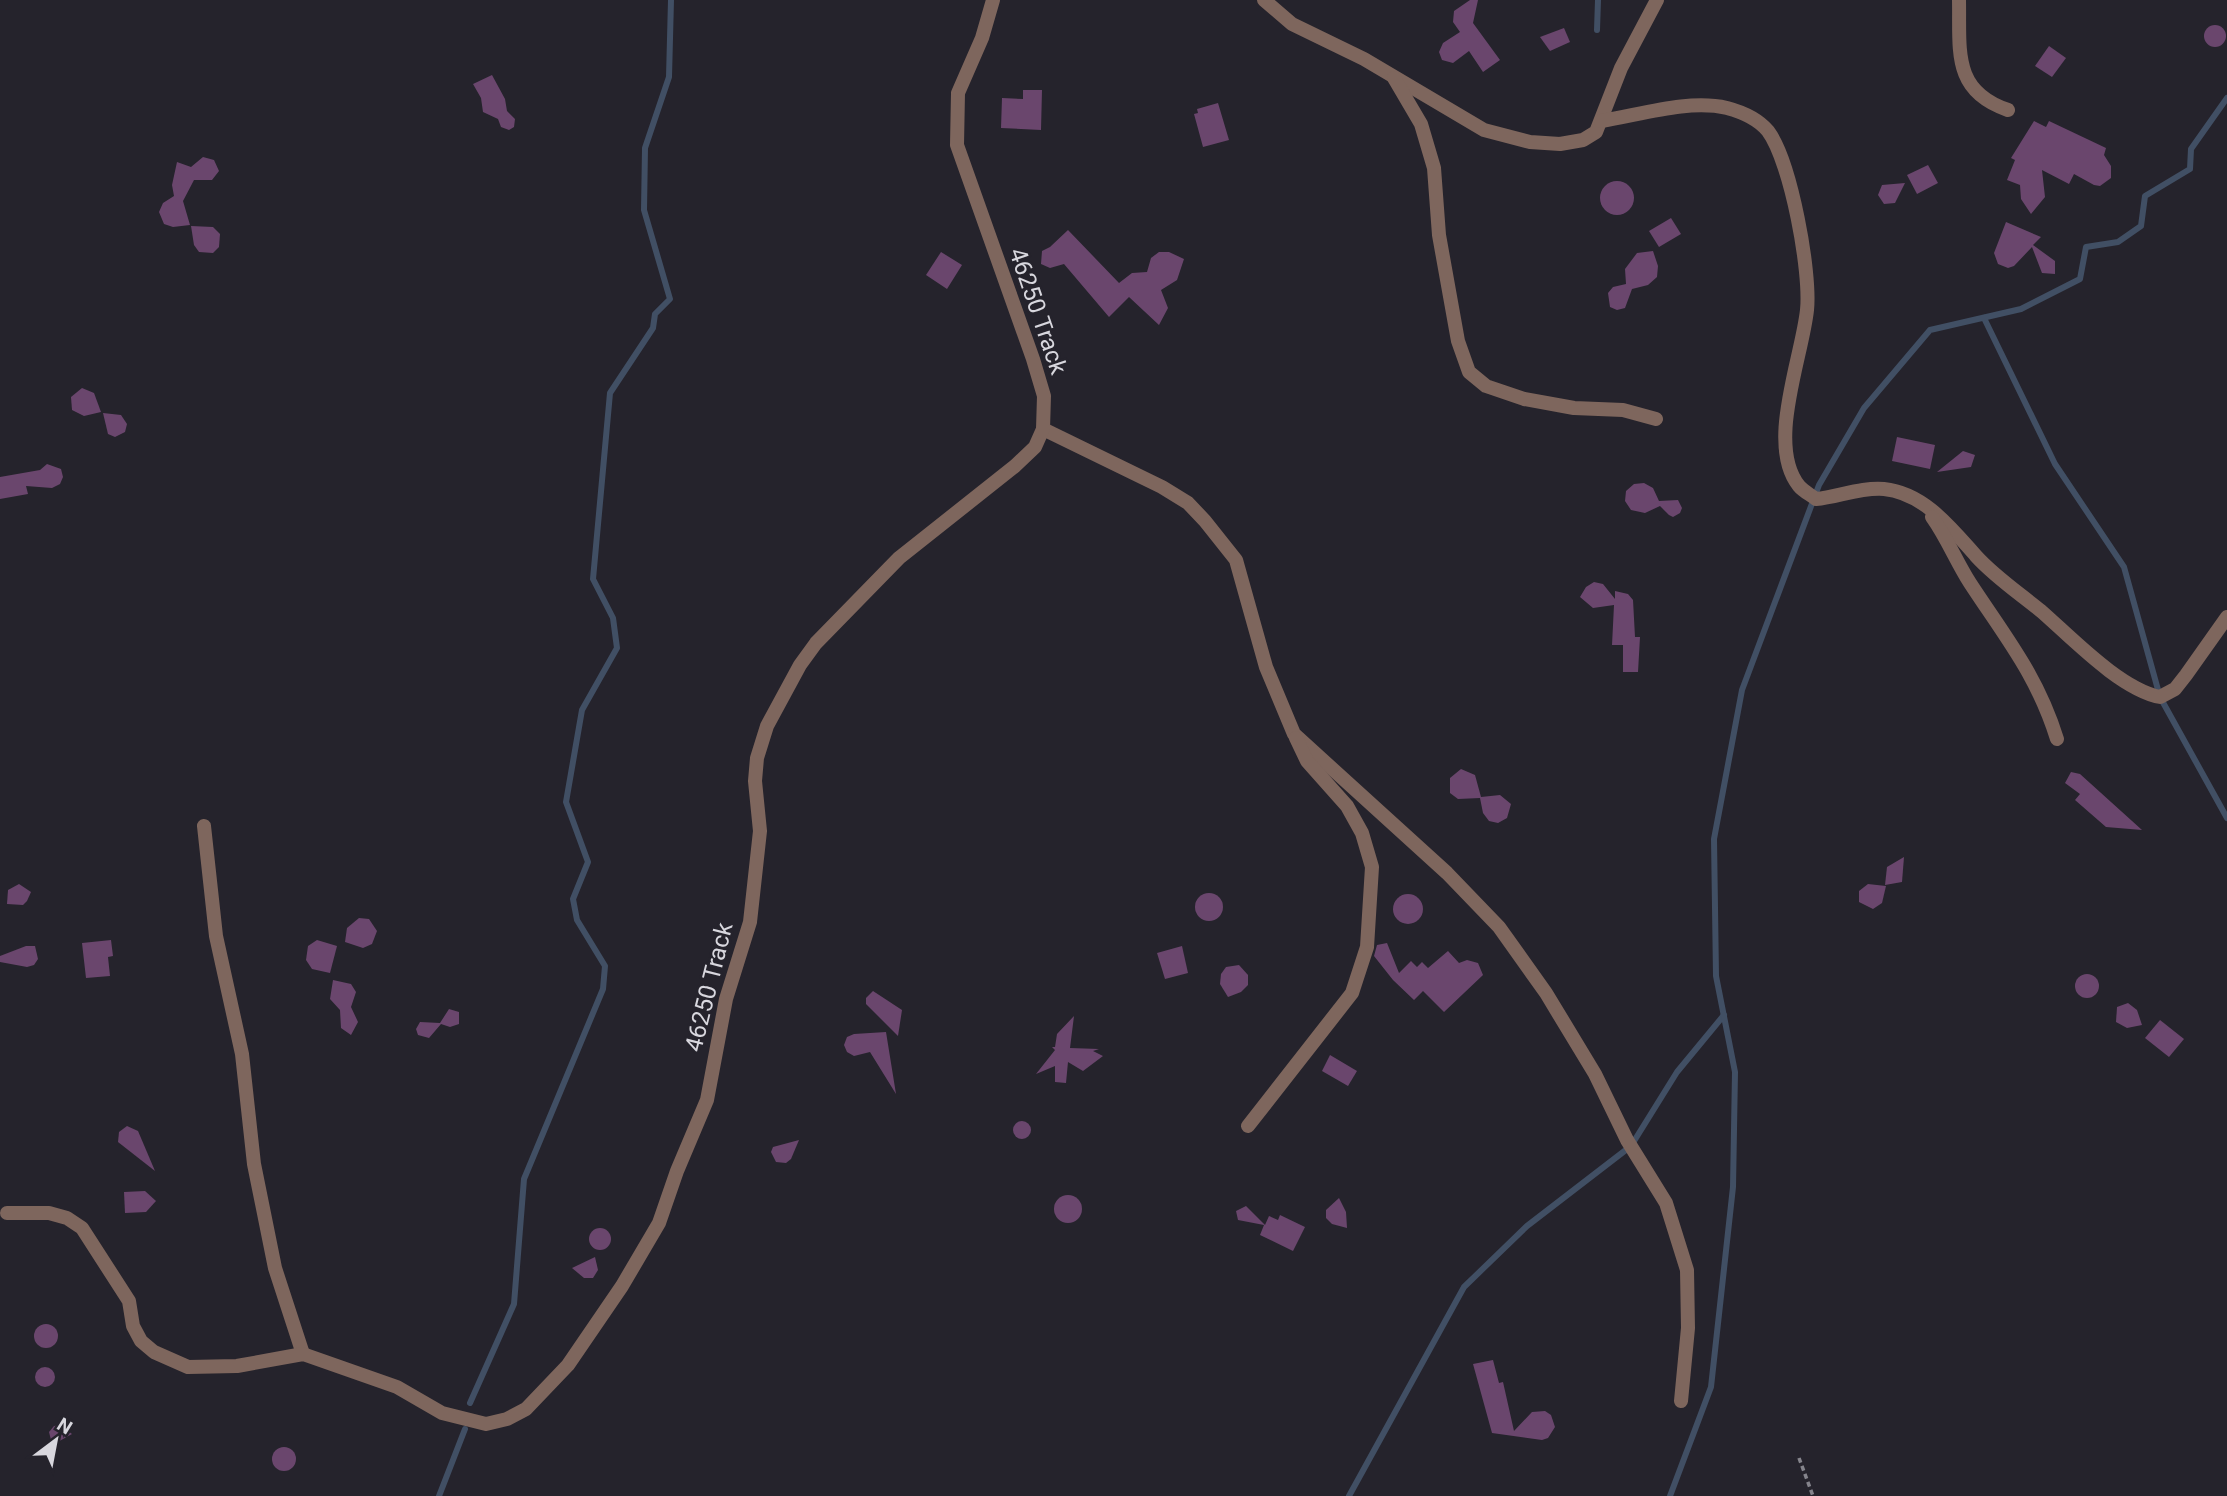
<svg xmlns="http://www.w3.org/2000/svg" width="2227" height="1496" viewBox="0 0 2227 1496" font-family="Roboto,sans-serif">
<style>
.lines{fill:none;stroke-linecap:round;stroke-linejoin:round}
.stream{stroke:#414f64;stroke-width:6}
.building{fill:#6a466d}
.path{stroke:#85848c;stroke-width:3.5;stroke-dasharray:5 3.5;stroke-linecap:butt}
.minor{stroke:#7e665d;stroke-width:14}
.labels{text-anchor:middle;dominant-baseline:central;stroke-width:5;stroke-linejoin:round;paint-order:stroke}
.street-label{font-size:24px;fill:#d8d7de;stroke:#25232c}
</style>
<rect width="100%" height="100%" fill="#25232c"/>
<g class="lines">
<g class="stream">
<polyline points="1597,30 1598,0"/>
<polyline points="1984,318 2055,464 2124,567 2160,697 2227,818"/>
<polyline points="470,1403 514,1304 524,1179 603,989 605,966 577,920 573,899 588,862 566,802 582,710 617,648 613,618 593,579 610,393 653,328 655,314 670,299 644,210 645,148 669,77 671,0"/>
<polyline points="439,1496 465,1429"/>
<polyline points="1349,1496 1464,1287 1527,1226 1631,1146 1677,1072 1724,1015"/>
<polyline points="1670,1496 1711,1387 1733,1187 1735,1072 1716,976 1714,839 1742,690 1819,485 1864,408 1930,330 2021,309 2080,279 2086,247 2118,242 2141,226 2145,196 2190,169 2191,149 2227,98"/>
</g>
</g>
<g class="building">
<polygon points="1470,0 1478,0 1473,23 1500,60 1483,72 1469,51 1453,63 1442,60 1439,52 1443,43 1460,32 1453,22 1454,11"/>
<circle cx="2215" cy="36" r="11"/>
<polygon points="1564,28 1570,42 1550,51 1540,37"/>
<polygon points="2049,46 2066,58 2052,77 2035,66"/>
<polygon points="492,75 505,99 507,111 515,119 514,127 509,130 501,127 498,119 483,112 481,98 473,84"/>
<polygon points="1023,90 1042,90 1041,130 1001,128 1002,98 1023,99"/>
<polygon points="1218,103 1229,140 1203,147 1194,114 1198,113 1197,109"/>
<polygon points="2034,121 2046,127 2049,121 2106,148 2104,155 2111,166 2111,178 2100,186 2094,185 2074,174 2069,184 2042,170 2045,197 2031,214 2021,199 2020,185 2007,180 2015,160 2011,158"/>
<polygon points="203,157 214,160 219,171 212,180 194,180 183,201 190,225 173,227 164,224 159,212 163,203 174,196 172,185 177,162 191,167"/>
<polygon points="1928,165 1938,183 1917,194 1907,175"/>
<circle cx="1617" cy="198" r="17"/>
<polygon points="1905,183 1895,203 1884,204 1878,195 1882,185"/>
<polygon points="1671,218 1681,234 1659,247 1649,231"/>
<polygon points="2006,222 2041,237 2033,245 2055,261 2055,274 2042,273 2032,247 2014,266 2008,268 1998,264 1994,253"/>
<polygon points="191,226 213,227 220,234 219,247 213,253 199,252 194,245"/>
<polygon points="1068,230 1119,283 1132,273 1147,272 1151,258 1159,252 1169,252 1184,259 1177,280 1161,290 1168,308 1159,325 1129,297 1109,317 1064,264 1050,268 1041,264 1042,251 1050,247"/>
<polygon points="1653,251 1658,266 1657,277 1648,285 1632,289 1625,308 1617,310 1610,307 1608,293 1613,287 1626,284 1625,269 1637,253"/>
<polygon points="941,252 962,265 947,289 926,275"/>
<polygon points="82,388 94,393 101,412 84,416 72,410 71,397"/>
<polygon points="103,413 121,415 127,424 125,432 115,437 108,434"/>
<polygon points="1897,437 1935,445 1930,469 1892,461"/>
<polygon points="1963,451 1975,455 1971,467 1937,472"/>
<polygon points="47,464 61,469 63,477 60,484 52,488 26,486 28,494 0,499 0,477 40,470"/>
<polygon points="1644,483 1653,488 1659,501 1678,500 1682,508 1680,513 1673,517 1669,515 1660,506 1645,513 1631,510 1625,501 1626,491 1634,484"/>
<polygon points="1594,582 1603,584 1615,599 1615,591 1628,594 1633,600 1635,637 1640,637 1638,672 1623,672 1623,645 1612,645 1614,605 1593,608 1580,597 1586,587"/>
<polygon points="1461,769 1475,775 1481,797 1500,795 1511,804 1507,818 1498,823 1489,821 1483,813 1480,798 1458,799 1450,793 1450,778"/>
<polygon points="2071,772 2080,774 2142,830 2106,827 2075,800 2080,794 2065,783"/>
<polygon points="1904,857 1902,882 1885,885 1887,867"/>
<polygon points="19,884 31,892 27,901 23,905 7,904 8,890"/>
<polygon points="1868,884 1886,886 1882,903 1873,909 1859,902 1859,891"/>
<circle cx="1209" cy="907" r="14"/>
<circle cx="1408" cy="909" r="15"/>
<polygon points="359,918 369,919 377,931 372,944 363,948 345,942 347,928"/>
<polygon points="111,940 113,956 108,957 110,976 86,978 82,943"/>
<polygon points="317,940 337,946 330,973 312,969 306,960 308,946"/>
<polygon points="1387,943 1399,973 1411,961 1417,967 1422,962 1428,968 1448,951 1459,963 1467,960 1478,963 1483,975 1444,1012 1423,991 1414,1000 1393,980 1374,956 1377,945"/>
<polygon points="26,946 35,946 38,959 34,965 27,967 0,962 0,956"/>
<polygon points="1182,946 1188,973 1165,979 1157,953"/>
<polygon points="1239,965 1248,975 1248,985 1241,992 1228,997 1220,984 1221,974 1226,967"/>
<circle cx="2087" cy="986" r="12"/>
<polygon points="333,980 351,984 356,992 351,1007 358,1022 351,1035 341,1028 340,1010 330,999"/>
<polygon points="873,991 902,1010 898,1036 866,1004 866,998"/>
<polygon points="2128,1003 2137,1010 2142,1025 2127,1028 2116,1022 2117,1007"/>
<polygon points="449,1009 459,1012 459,1024 450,1027 441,1024 429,1038 418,1035 416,1029 420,1022 440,1023"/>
<polygon points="1074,1016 1070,1048 1099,1049 1093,1051 1103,1056 1083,1071 1068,1062 1066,1083 1055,1082 1055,1066 1036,1074 1055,1050 1052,1047 1055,1047 1057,1034"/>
<polygon points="2160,1020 2184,1039 2169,1057 2145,1038"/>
<polygon points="886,1032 896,1094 870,1052 854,1056 847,1052 844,1045 847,1037 854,1034"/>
<polygon points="1330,1055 1357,1071 1348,1086 1322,1071"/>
<circle cx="1022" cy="1130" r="9"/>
<polygon points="127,1126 138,1131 155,1171 118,1142 119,1132"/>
<polygon points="799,1140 791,1159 786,1163 776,1162 771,1152 773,1147"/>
<polygon points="145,1191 156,1201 146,1212 125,1213 124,1192"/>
<circle cx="1068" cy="1209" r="14"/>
<polygon points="1339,1198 1346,1212 1347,1228 1332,1224 1326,1218 1326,1210"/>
<polygon points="1246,1206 1265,1225 1269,1216 1278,1220 1280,1215 1305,1227 1293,1251 1260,1235 1264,1225 1238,1220 1236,1211"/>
<circle cx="600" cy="1239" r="11"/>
<polygon points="595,1257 598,1270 593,1278 584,1278 572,1268"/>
<circle cx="46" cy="1336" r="12"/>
<polygon points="1493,1360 1499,1383 1503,1382 1514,1431 1532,1412 1545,1411 1551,1415 1555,1427 1548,1438 1542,1440 1492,1433 1473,1364"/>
<circle cx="45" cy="1377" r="10"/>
<polygon points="60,1425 72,1434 56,1443 51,1440 49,1432 54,1426"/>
<circle cx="284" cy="1459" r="12"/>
</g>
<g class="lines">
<polyline class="path" points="1799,1458 1813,1496"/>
<g class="minor">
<polyline points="1264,0 1292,24 1364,59 1484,130 1530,142 1560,144 1583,140 1596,132 1621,68 1657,0"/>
<path d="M1959 0C1960 51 1952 91 2008 110"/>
<polyline points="1394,78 1421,124 1434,168 1439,235 1458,341 1469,372 1486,386 1524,399 1574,408 1623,410 1656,419"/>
<path d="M1601 121C1640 115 1688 99 1727 108 1742 112 1758 119 1768 131 1791 162 1811 272 1807 310 1802 358 1766 445 1799 486 1803 491 1811 495 1816 499 1838 497 1861 487 1884 489 1924 493 1951 528 1976 556 1995 577 2019 593 2041 611 2072 638 2120 689 2160 697L2175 689 2186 675 2227 617"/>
<polyline points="1043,429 1162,487 1188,503 1205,521 1236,560 1266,667 1294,734 1447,873 1499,927 1546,993 1595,1074 1627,1140 1666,1203 1687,1270 1688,1328 1681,1401"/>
<path d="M1932 517C1947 538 1956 561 1970 583 2006 638 2037 675 2057 739"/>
<polyline points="204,826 216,936 242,1054 254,1164 275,1268 303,1354"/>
<polyline points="1248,1126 1352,993 1367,947 1372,867 1362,833 1347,806 1307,761 1296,738"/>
<polyline points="7,1213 49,1213 67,1218 82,1228 129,1301 133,1326 141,1341 154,1352 188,1367 237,1366 303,1354 397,1387 442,1413 486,1424 507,1419 526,1409 568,1365 622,1286 659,1223 677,1171 707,1100 726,999 750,922 760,831 755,781 757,758 767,726 800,665 816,643 899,558 1015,466 1035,447 1043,429 1044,396 1033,359 957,145 958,93 982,38 993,0"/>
</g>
</g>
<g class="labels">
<g class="street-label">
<text transform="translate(1038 311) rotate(71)">46250 Track</text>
<text transform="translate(709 987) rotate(-76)">46250 Track</text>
</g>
</g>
<g transform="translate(56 1440) rotate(32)" stroke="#25232c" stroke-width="5" paint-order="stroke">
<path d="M0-5L12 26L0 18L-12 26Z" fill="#d8d7de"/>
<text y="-10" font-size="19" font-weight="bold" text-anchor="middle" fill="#d8d7de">N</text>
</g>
</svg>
